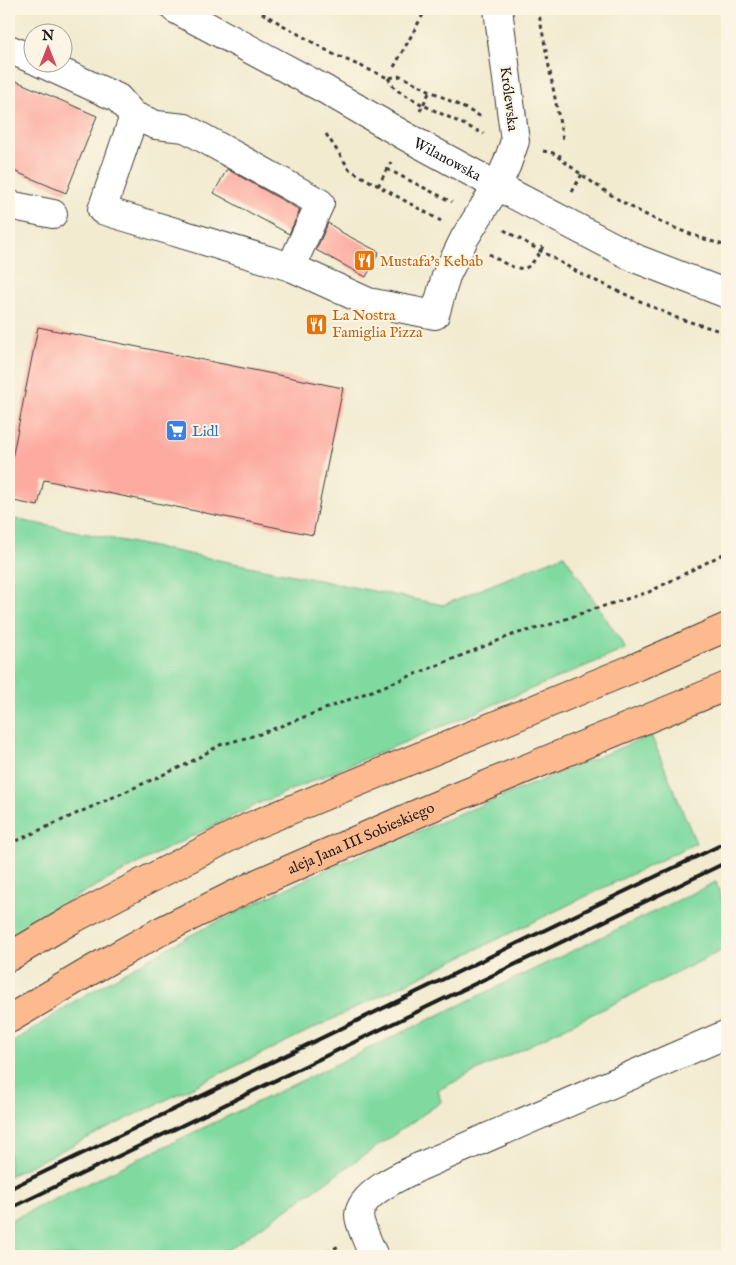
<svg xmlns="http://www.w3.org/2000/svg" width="736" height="1265" viewBox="0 0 736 1265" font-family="'IM FELL English',serif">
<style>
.green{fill:#80daa0;stroke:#4e7b5e}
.building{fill:#fdaba0}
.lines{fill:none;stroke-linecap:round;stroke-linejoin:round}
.minor-casing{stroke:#3c3b37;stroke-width:30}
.major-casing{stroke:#3c3b37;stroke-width:30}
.path{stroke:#3c3b37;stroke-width:3;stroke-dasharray:4 4;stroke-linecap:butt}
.minor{stroke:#fff;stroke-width:28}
.major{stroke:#fcba8e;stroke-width:28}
.rail{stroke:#1c1c1c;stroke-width:4}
.labels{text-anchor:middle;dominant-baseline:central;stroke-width:4;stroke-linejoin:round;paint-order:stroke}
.street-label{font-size:15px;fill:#1c1c1c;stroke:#fcf5e5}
.food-label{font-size:15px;fill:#c56008;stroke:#fcf5e5;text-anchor:start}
.shop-label{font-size:15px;fill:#366cbe;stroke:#fcf5e5;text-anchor:start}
</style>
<rect width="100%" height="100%" fill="#fcf5e5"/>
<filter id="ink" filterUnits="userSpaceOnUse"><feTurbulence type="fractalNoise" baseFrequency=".02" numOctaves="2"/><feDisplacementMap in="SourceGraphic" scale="10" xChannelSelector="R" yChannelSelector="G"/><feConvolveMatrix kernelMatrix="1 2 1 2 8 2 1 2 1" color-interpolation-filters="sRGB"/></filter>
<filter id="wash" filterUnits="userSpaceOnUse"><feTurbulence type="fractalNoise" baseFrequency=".0096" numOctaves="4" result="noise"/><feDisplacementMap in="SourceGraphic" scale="20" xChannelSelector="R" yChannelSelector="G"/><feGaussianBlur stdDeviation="1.12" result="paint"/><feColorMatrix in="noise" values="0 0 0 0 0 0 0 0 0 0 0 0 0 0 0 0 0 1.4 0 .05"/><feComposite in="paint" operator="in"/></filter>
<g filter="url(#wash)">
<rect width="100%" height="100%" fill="#f2ebd0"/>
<g class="green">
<polygon points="9,518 443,605 564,555 626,649 260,803 162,851 79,895 9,937"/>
<polygon points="651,735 696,843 9,1176 9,1045 75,1001 185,938 260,901 327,869"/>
<polygon points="716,882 727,916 727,948 438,1090 441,1102 219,1256 9,1256 9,1221"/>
</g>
<g id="blocks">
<g class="building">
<polygon points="9,78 97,116 66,193 9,169"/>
<polygon points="227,169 300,210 289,234 214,193"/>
<polygon points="328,223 339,230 339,231 379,252 366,277 316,250"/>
<polygon points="38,327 343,388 313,535 44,480 38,506 9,500 9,474"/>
</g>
</g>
</g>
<g filter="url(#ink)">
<use href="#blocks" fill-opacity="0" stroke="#3c3b37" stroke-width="1"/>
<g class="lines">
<defs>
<g id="minor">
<path id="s1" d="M175 9 324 89 405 136 497 186 637 259 727 294"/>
<polyline points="9,49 32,59"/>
<polyline points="39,62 118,98 134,116 156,125 185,128 320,203 291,267 102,210 134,116"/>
<polyline points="9,205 53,214"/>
<polyline points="291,267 368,302 435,315 446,276 464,239 497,186 507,164 515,141 498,9"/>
<path d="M374 1256C370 1248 359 1223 359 1215 361 1193 402 1175 419 1167L727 1034"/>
</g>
<g id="major">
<polyline points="9,957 71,920 249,827 634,668 727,627"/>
<path id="s2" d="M9 1019 97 967 161 931 260 882 430 808 727 686"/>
</g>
</defs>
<use href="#minor" class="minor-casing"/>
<use href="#major" class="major-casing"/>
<g class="path">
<polyline points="255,9 333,54 388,78 401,76 482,117"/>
<polyline points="538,9 563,140"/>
<polyline points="394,67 426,9"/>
<polyline points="388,78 395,89 423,105 484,134"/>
<polyline points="420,111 430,91"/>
<polyline points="326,134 350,170 441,221"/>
<path d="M543 151 553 153C579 173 607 194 635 209 664 225 696 237 727 246"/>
<polyline points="559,158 561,152"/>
<polyline points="387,169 452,202"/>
<polyline points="378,186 391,162"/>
<polyline points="572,192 582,174"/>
<polyline points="504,230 581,274 677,318 727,333"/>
<path d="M489 254C499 260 520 275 530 265 536 259 541 251 544 244"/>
<polyline points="9,844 187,764 220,745 260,734 413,675 515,634 546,626 591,610 649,592 727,552"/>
<polyline points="320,1256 339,1246"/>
</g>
<use href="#minor" class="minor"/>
<use href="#major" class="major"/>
<g class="rail">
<polyline points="9,1189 727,842"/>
<polyline points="9,1209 727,862"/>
</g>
</g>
</g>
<defs>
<symbol id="restaurant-square" viewBox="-11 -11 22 22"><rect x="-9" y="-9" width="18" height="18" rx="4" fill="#e8710a" stroke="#fcf5e5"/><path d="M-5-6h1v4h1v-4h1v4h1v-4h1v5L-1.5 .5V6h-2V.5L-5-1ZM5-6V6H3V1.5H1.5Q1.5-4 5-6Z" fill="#fff"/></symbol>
<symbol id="supermarket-square" viewBox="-11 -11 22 22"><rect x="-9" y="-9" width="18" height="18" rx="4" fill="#3f7fe0" stroke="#fcf5e5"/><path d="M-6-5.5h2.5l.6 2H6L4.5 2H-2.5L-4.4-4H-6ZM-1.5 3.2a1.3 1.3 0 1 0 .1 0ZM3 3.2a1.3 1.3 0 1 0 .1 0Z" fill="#fff"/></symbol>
</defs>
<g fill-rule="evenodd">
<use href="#restaurant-square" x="352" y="248" width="25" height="25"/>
<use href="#restaurant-square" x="304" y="312" width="25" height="25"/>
<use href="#supermarket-square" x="164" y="418" width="25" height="25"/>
</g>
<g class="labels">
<g class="street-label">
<text transform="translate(509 99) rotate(83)">Królewska</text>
<text stroke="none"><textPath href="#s1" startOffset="311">Wilanowska</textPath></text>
<text stroke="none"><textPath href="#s2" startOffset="396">aleja Jana III Sobieskiego</textPath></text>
</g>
<g class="food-label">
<text x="380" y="261">Mustafa's Kebab</text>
<text x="332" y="315">La Nostra<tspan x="332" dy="17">Famiglia Pizza</tspan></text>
</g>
<g class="shop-label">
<text x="192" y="431">Lidl</text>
</g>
</g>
<rect width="736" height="1265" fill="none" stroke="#fcf5e5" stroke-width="30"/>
<g transform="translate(48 48)"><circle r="24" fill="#fcf5e5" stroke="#a29e95"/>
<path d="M0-4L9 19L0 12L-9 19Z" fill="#d1495b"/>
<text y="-8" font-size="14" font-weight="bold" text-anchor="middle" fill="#1c1c1c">N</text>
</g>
</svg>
